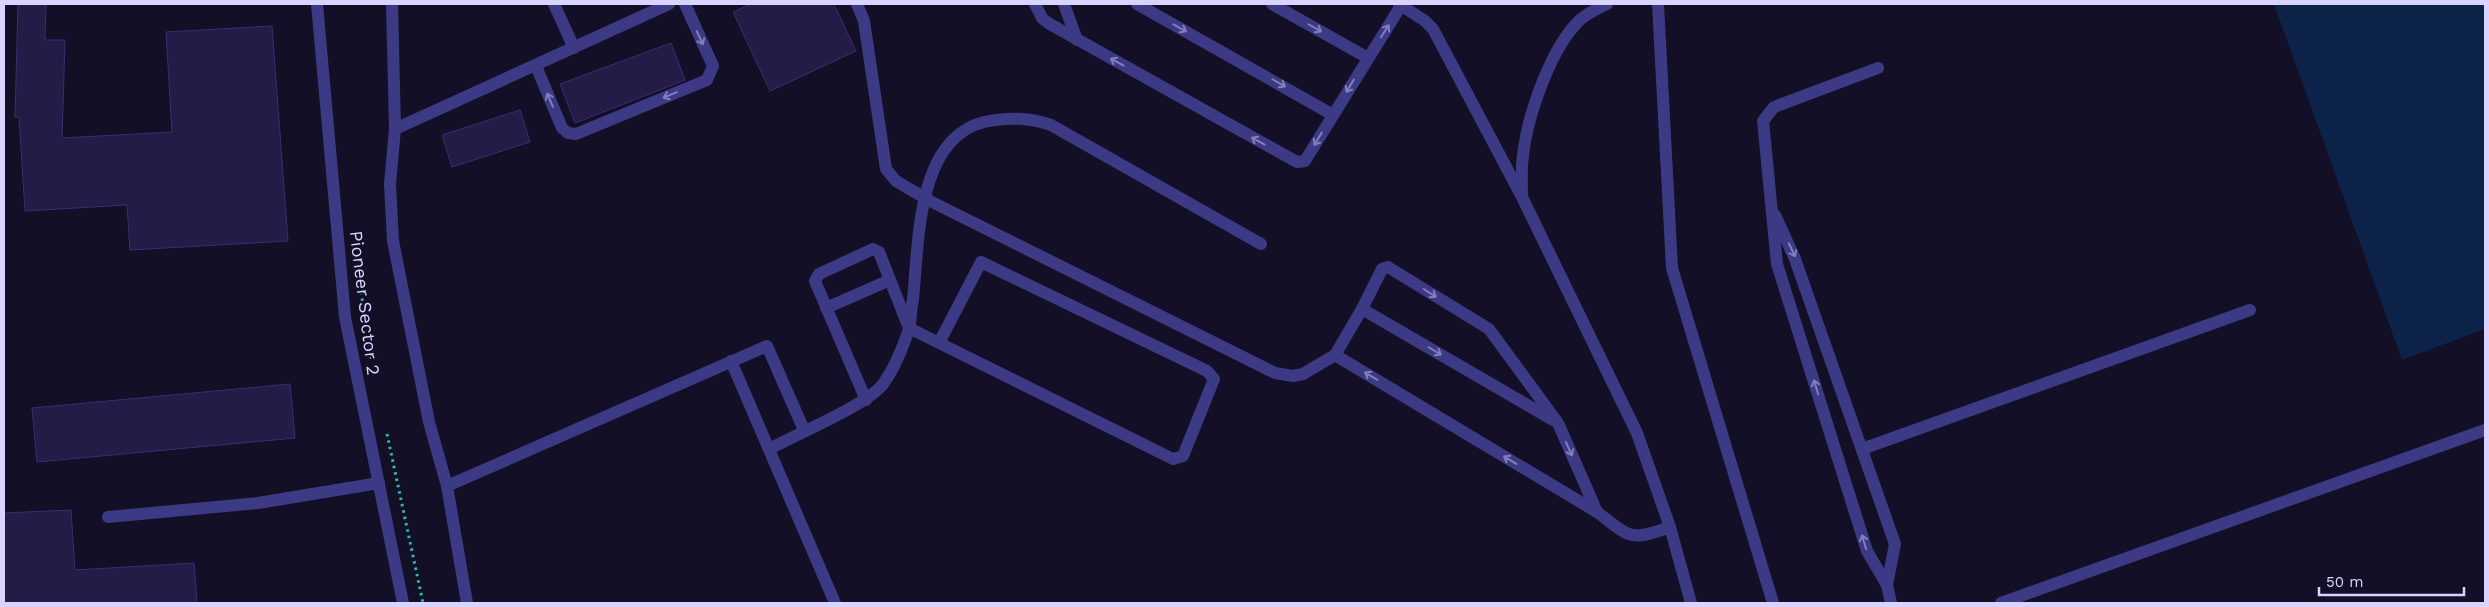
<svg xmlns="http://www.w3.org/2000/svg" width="2489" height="607" viewBox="0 0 2489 607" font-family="'Work Sans',sans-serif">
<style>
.water{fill:#0c2248}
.building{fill:#241b47;stroke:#3b2d73}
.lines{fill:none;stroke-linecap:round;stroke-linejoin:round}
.path{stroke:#2fb8b0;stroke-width:3;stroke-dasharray:2.5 4;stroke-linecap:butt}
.minor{stroke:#3d3a85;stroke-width:12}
.oneway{stroke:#837fbc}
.labels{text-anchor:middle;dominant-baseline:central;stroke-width:4;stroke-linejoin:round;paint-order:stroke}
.street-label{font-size:18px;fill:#d9d4ff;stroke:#130f26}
</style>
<rect width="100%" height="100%" fill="#130f26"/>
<polygon class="water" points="2274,4 2485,4 2485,329 2402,360"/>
<g class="building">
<polygon points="18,4 46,4 45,40 65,40 62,138 172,132 166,32 272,26 288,241 130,250 127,205 25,211 19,117 15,117"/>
<polygon points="751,4 834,4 856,51 770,91 733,12"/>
<polygon points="671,43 685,80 575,123 560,84"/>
<polygon points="520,110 530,142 452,167 442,135"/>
<polygon points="290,384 295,438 37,462 32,408"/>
<polygon points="71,510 75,570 194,563 197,603 4,603 4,513"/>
</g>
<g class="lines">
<g class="path">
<polyline points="361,292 372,362"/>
<polyline points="387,434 423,603"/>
</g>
<g class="minor">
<polyline points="317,4 345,317 403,603"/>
<polyline points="392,4 395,129 390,184 393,241 429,422 447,486 467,603"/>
<polyline points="554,4 574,48"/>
<polyline points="857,4 864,21 886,169 896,181 930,201 1275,373 1293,376 1303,374 1335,355 1362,309 1382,269 1388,267 1489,329 1558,423 1597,512"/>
<polyline points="1035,4 1042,18 1048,23 1297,162 1305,161 1308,156 1402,4"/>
<polyline points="1064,4 1077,40"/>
<polyline points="1137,4 1333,115"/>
<polyline points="1272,4 1368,58"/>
<polyline points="1399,4 1425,21 1433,29 1522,197 1637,433 1670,527 1691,603"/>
<polyline points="1658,4 1672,268 1773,603"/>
<polyline points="536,66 562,128 568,133 576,134 707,80 713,66 685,4"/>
<polyline points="1878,68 1774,107 1763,121 1777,264 1867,551 1887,585 1891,603"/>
<polyline points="395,129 669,4"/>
<path d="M1522 195C1522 182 1521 169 1523 156 1527 117 1551 46 1581 19 1588 13 1599 8 1607 4"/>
<polyline points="1775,215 1795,259 1895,544 1887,585"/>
<polyline points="826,308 890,280"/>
<polyline points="1362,309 1553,420"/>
<path d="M1335 355 1597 512C1630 537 1629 542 1670 527"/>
<polyline points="731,361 835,603"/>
<polyline points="866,400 815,281 819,274 873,249 879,252 909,328 1173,459 1183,456 1214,379 1207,371 981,262 939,343"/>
<path d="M769 449C795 435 869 404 883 384 894 369 903 347 909 329 911 320 911 309 913 299 919 243 916 139 984 122 1007 117 1029 117 1051 125L1261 244"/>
<polyline points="1862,449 2250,310"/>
<polyline points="447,486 767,346 804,430"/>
<polyline points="108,517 258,503 379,483"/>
<polyline points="2001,603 2485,430"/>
</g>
</g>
<defs><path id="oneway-shaft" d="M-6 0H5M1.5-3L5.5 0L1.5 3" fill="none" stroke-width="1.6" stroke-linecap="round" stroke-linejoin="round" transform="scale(1.25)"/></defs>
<g class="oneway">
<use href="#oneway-shaft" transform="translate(1180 28) rotate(29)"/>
<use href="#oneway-shaft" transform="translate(1315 28) rotate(30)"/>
<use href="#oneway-shaft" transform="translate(1385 31) rotate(-57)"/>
<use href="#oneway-shaft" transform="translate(700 38) rotate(65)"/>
<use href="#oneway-shaft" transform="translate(1117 62) rotate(-151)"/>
<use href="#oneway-shaft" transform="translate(1279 83) rotate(30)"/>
<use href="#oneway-shaft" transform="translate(1350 86) rotate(121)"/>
<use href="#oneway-shaft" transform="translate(670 95) rotate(157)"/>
<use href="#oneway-shaft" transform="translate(550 100) rotate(-113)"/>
<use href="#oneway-shaft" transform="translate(1318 139) rotate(121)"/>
<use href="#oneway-shaft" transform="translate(1258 141) rotate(-151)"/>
<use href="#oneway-shaft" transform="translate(1792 250) rotate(65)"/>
<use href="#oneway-shaft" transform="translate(1430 293) rotate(32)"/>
<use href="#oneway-shaft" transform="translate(1435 351) rotate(30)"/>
<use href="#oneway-shaft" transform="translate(1371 376) rotate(-149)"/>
<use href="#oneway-shaft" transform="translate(1816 387) rotate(-107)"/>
<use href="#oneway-shaft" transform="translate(1569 449) rotate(66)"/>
<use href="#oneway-shaft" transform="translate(1510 460) rotate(-149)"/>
<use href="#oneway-shaft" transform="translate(1864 542) rotate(-107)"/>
</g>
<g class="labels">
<g class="street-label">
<text transform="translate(365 303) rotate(83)">Pioneer Sector 2</text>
</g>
</g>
<rect width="2489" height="607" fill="none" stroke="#d9d4ff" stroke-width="10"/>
<path d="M2319 587v8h145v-8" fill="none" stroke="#d9d4ff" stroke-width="2.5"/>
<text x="2326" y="587" font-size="15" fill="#d9d4ff" stroke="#130f26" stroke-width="4" paint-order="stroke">50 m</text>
</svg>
